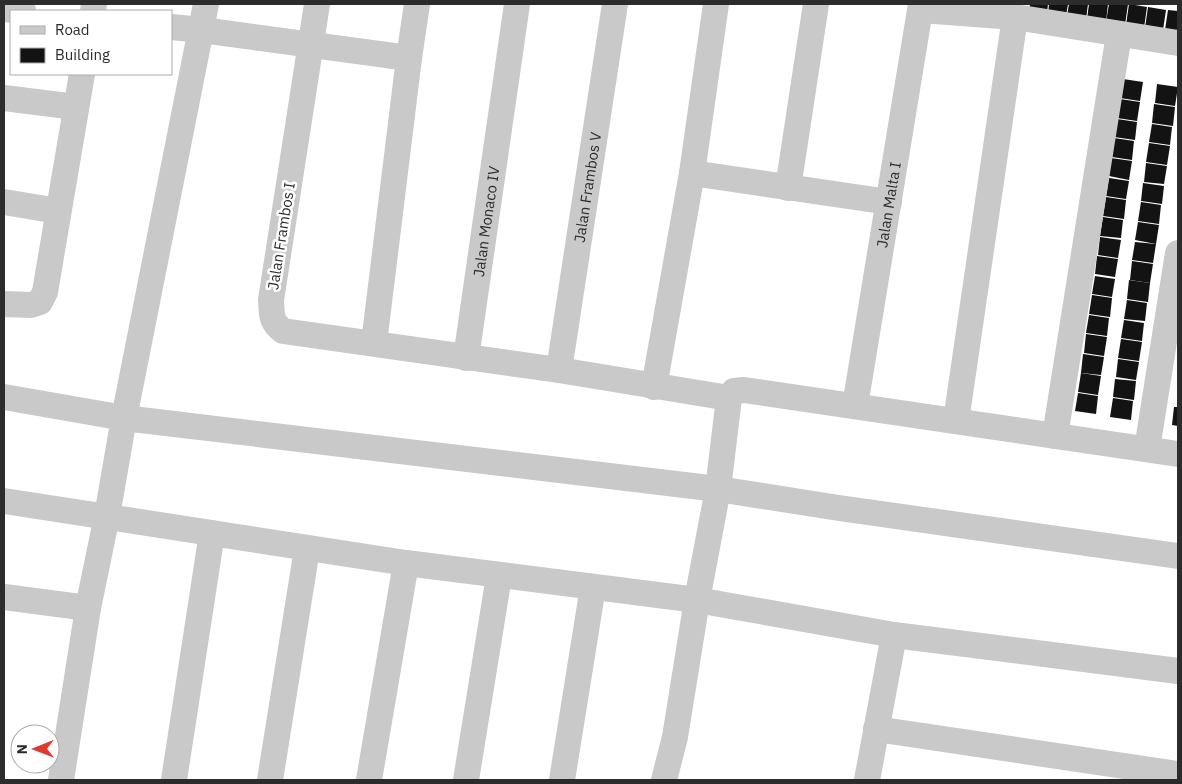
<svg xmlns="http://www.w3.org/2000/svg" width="1182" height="784" viewBox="0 0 1182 784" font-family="'IBM Plex Sans',sans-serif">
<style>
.building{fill:#131313}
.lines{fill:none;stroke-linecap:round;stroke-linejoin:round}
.street{stroke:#c9c9c9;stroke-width:26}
.labels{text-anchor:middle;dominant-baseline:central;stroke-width:5;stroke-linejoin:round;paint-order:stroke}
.street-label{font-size:15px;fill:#2c2c2c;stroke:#fff}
</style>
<rect width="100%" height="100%" fill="#fff"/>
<g class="building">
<polygon points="1030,4 1048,4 1047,13 1029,11"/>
<polygon points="1049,4 1068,4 1066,16 1048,14"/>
<polygon points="1069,4 1088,4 1086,19 1067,16"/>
<polygon points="1089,4 1108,4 1106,22 1087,19"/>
<polygon points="1109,4 1128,4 1125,25 1106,22"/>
<polygon points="1129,4 1147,7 1144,28 1126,25"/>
<polygon points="1148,7 1166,10 1163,30 1145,28"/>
<polygon points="1168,10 1178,11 1178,33 1165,30"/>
<polygon points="1123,79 1143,82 1140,101 1120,98"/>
<polygon points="1157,84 1178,87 1175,106 1155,103"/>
<polygon points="1120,99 1140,102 1137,121 1117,118"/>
<polygon points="1154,104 1175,107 1173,126 1152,123"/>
<polygon points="1117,119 1137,122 1135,140 1114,137"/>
<polygon points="1152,124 1172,127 1170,145 1149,142"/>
<polygon points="1114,138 1134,141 1132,160 1112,157"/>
<polygon points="1149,143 1170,146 1167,165 1146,162"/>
<polygon points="1111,158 1132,161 1129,180 1109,176"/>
<polygon points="1146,163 1167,166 1164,184 1144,182"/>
<polygon points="1109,178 1129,181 1126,199 1106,196"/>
<polygon points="1143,183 1164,186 1162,204 1141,201"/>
<polygon points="1106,197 1126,200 1124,219 1103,216"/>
<polygon points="1141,202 1161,205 1159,224 1138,221"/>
<polygon points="1103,217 1123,220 1121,238 1100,236"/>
<polygon points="1138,222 1159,225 1156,244 1135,240"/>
<polygon points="1100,237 1121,240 1118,258 1098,255"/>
<polygon points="1135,242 1156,244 1153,263 1132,260"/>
<polygon points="1097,256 1118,259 1115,277 1095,274"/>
<polygon points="1132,261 1153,264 1150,283 1130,280"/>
<polygon points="1095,276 1115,279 1112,297 1092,294"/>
<polygon points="1129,280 1150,283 1148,302 1127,299"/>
<polygon points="1092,295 1112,298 1110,317 1089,314"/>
<polygon points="1127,300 1147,303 1145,321 1124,319"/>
<polygon points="1089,315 1109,318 1107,336 1086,333"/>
<polygon points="1124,320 1144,323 1142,341 1121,338"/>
<polygon points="1086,334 1107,337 1104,356 1084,353"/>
<polygon points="1121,339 1142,342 1139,361 1118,358"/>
<polygon points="1083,354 1104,357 1101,375 1081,373"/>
<polygon points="1118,359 1139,362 1136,380 1116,377"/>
<polygon points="1081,373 1101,376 1098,395 1078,392"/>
<polygon points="1115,379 1136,381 1134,400 1113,397"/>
<polygon points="1078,393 1098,396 1096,414 1075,411"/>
<polygon points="1113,398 1133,401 1131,420 1110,417"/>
<polygon points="1174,407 1178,407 1178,426 1172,425"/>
</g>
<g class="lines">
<g class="street">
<polyline points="206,4 124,418 718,489 839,508 1178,556"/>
<path d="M317 4 271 300C272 314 270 321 283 331L559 370 729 398"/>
<polyline points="4,9 23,11"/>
<polyline points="921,10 1015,17 1178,43"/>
<polyline points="93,11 94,4"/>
<polyline points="171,27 202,30 409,58"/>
<polyline points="4,98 76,107"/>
<polyline points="692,173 889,202"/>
<polyline points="788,188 816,4"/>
<polyline points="4,202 58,211"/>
<polyline points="4,304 31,305 40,302 45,292 82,74"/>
<polyline points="374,343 409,58 417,4"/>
<path id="s1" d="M466 358 517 4"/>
<path id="s2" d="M559 370 615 4"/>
<polyline points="654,387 692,173 716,4"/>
<polyline points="4,397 124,418 107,516 88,608 61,780"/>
<path id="s3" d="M855 406 921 4"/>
<polyline points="956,421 1015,17"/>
<polyline points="1055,436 1119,34"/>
<polyline points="1147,449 1178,253"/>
<polyline points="4,501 406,563 697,600 894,635 1178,671"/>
<polyline points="4,597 88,608"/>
<polyline points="876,729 1178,774"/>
<polyline points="174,780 212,533"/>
<polyline points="270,780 307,549"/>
<polyline points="369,780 406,563"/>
<polyline points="466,780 499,576"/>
<polyline points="562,780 593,587"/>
<polyline points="664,780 675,737 697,600 718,489 729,398 734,391 744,390 1178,454"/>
<polyline points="867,780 894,635"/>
</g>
</g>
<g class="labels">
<g class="street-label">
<text stroke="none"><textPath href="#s2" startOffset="185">Jalan Frambos V</textPath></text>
<text stroke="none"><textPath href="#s3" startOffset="204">Jalan Malta I</textPath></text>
<text stroke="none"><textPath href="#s1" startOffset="138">Jalan Monaco IV</textPath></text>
<text transform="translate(281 236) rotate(-81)">Jalan Frambos I</text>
</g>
</g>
<rect width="1182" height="784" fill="none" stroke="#2c2c2c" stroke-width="10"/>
<rect x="10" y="10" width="162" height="65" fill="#ffffff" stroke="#ababab"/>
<rect x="20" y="26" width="25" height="8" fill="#c9c9c9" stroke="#ababab"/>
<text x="55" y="35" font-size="15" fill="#2c2c2c">Road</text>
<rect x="20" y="48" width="25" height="15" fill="#131313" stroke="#ababab"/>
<text x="55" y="60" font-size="15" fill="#2c2c2c">Building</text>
<g transform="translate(35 749) rotate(269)"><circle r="24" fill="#ffffff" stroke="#ababab"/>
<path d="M0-4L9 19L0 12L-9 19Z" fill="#e23830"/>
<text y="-8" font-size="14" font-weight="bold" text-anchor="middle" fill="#2c2c2c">N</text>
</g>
</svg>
